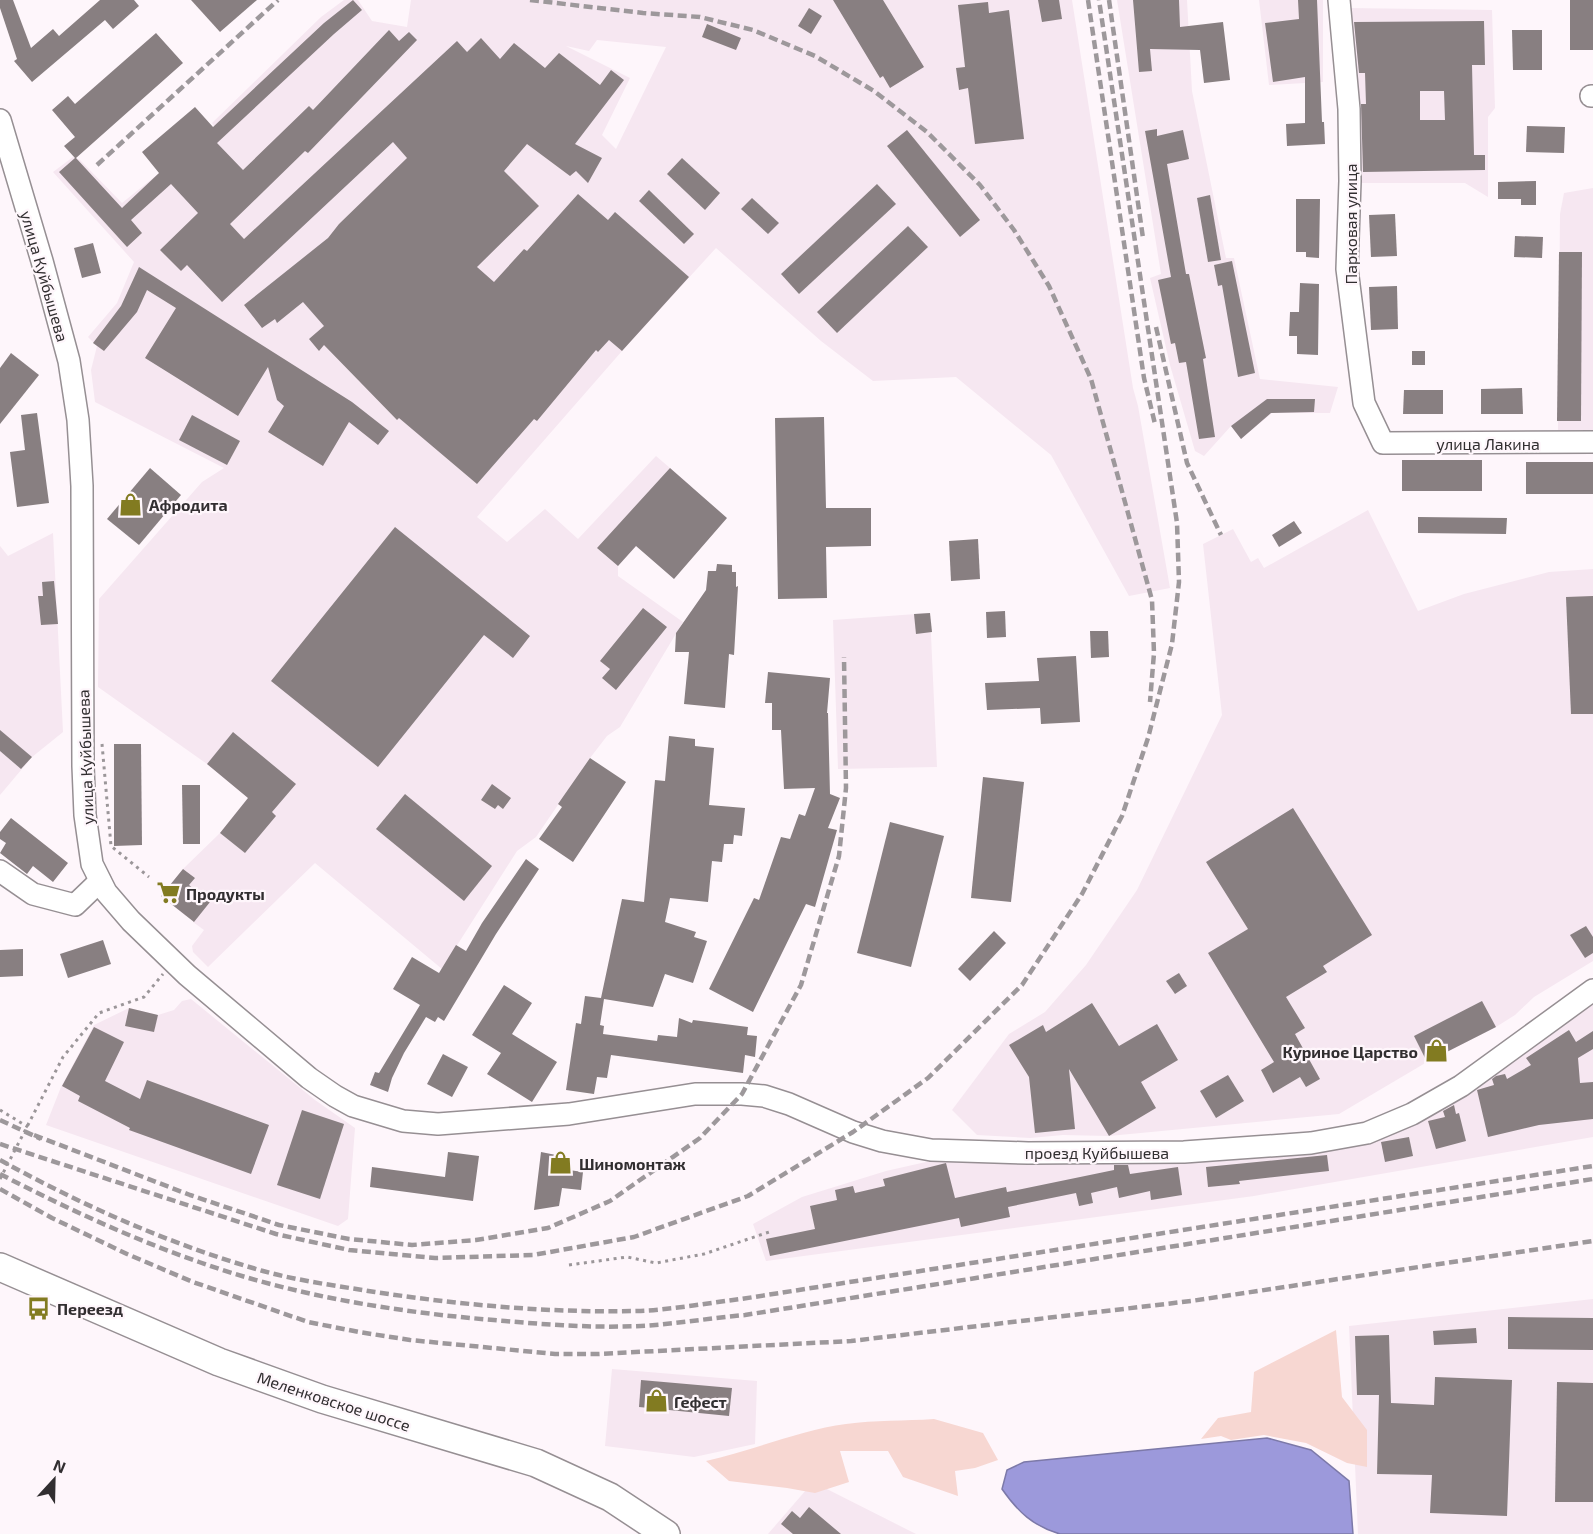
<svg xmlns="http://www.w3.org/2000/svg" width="1593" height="1534" viewBox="0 0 1593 1534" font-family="'Exo 2',sans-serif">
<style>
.built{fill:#f6e7f1;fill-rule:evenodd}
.green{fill:#f7d7d2}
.water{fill:#9c99db;stroke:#7c79a8;stroke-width:1.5}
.building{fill:#887f81;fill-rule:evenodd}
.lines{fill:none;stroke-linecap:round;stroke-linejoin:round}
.minor-casing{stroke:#968f93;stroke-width:24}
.major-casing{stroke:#968f93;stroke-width:30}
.path{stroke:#9b9699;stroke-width:3;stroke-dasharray:3 4.5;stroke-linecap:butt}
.minor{stroke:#fff;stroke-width:21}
.major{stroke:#fff;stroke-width:27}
.rail{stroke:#9d989b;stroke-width:4.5;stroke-dasharray:9 4.5;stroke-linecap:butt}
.labels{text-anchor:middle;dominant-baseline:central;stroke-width:4.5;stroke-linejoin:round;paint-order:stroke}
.street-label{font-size:16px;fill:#312e30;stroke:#fef6fb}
.poi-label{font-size:16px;font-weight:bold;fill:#312e30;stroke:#fef6fb;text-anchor:start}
</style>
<rect width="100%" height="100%" fill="#fef6fb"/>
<g class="built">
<path d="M344 0H358L372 21 407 27 411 0H1072L1133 388 1138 406 1170 588 1129 596 1051 455 956 377 873 381 821 341 716 248 622 351 477 517 507 542 545 509 578 539 656 456 691 486 618 566V576L683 622 620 727 607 736 590 758 536 837 517 851 442 969 315 863 208 967 193 952 192 946 204 930 193 922V916H186L161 896 183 869 220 833 248 798 207 764 98 687 99 599 202 482 224 468 95 402 91 370 97 346 88 337 117 303 134 262 53 172 73 157 80 160 122 203 158 174 166 182 219 133 212 123 321 17ZM597 40 666 47 616 149 602 135 630 78 566 46 589 51Z"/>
<polygon points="1117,0 1187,0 1192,91 1226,258 1234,258 1260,379 1338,387 1330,413 1272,413 1241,439 1231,426 1204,456 1195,451 1170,365 1150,278 1161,274"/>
<polygon points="1259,0 1323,0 1323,82 1269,85"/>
<polygon points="1348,8 1492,10 1495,108 1488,117 1488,197 1465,183 1358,183"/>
<polygon points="1593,188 1593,431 1558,430 1560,214 1564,193"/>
<polygon points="1368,510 1418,611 1464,594 1549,572 1593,569 1593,961 1534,997 1515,1015 1496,1027 1427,1062 1339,1114 1109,1136 1063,1135 1030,1138 977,1135 952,1110 1009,1034 1045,1012 1086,965 1137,890 1222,715 1203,544 1233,529 1251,562 1258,558 1264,568"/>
<polygon points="53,533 63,732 32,757 0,795 0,546 8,556"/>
<polygon points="930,613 937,767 838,769 833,620"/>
<polygon points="191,999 315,1100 355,1128 348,1219 338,1226 46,1125 61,1087 94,1025 129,1008 158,1015 174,1010 182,1001"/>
<polygon points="1593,1000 1593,1137 1254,1196 766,1261 753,1224 802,1197 886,1171 948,1157 1128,1162 1226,1161 1292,1155 1359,1142"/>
<polygon points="1593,1299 1593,1534 1358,1534 1349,1326"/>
<polygon points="612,1369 757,1381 755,1444 694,1457 605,1446"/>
<polygon points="813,1482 916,1534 768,1534"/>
</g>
<g class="green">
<polygon points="1336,1330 1342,1397 1367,1430 1367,1467 1347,1463 1306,1443 1264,1435 1231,1440 1221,1436 1201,1439 1218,1418 1251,1412 1254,1372"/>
<path d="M934 1419 983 1433 998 1460 975 1468 955 1471 958 1496 903 1477 888 1451H840L849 1482 815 1493 787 1488 729 1481 706 1461C752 1451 800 1430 846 1424 875 1420 905 1421 934 1419Z"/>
</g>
<path class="water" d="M1267 1438 1311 1450 1349 1481 1353 1534H1060C1033 1526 1018 1512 1002 1489L1007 1470 1024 1462Z"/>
<g class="building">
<polygon points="0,0 13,0 31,48 53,29 59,36 100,0 134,0 139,6 113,29 105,20 32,82 14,61 17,59 0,8"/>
<polygon points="191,0 257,0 220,32"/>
<polygon points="353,0 362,10 334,34 217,143 243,170 309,106 313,110 389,30 399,41 409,32 417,40 308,153 305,151 230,224 244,239 457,41 467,52 481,38 500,59 514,43 545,68 559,53 600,85 611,70 624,80 575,144 602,158 588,183 576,171 570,176 527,144 504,171 539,206 477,267 494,282 524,249 527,251 578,194 608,220 615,212 689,277 622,351 609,340 598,352 596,350 537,421 534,419 477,484 399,418 397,420 324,345 319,351 309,339 324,326 303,302 277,323 275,319 262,328 244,305 328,238 339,224 407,158 393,142 222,302 187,265 181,271 160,250 198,213 171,184 131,220 142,233 127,247 59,172 75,158 64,146 75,137 52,110 68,96 75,104 156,33 183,63 76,158 122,208 159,173 142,152 195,107 213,127 324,23"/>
<polygon points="833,0 883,0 924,67 890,88 883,76 880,78"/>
<polygon points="1038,0 1059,0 1062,19 1042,22"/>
<polygon points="1133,0 1179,0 1180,27 1223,22 1230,80 1204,83 1200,50 1150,49 1152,71 1139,72"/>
<polygon points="1298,0 1317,0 1322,122 1324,122 1325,144 1287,146 1286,124 1305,123 1305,77 1273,82 1265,23 1299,19"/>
<rect x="1570" y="0" width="23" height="50"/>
<polygon points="988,2 989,13 1009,10 1024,139 975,144 968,88 959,90 956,68 965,67 958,5"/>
<polygon points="809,8 822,16 811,34 798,26"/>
<path d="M1484 21 1485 65H1472L1474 155H1485V170L1363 172 1361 104H1366L1365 73H1359L1354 22ZM1420 91H1444L1445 120H1420Z"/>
<polygon points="707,24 741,38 736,50 702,37"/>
<polygon points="1512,30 1542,30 1542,70 1513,70"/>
<polygon points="1527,126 1565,127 1564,153 1526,152"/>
<polygon points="1157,129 1157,136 1183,130 1189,159 1167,164 1186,274 1189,274 1206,358 1203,359 1215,437 1199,439 1186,362 1179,363 1175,343 1171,344 1158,280 1171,277 1145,131"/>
<polygon points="907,130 980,220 960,237 887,146"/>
<polygon points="682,158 720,193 705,210 667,174"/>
<polygon points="1536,181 1536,205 1521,205 1521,199 1498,199 1498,182"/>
<polygon points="877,184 896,204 799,294 781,274"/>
<polygon points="649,190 694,234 684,244 639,201"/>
<polygon points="1210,195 1221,260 1208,262 1197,198"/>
<polygon points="752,198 779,223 768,234 741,209"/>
<polygon points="1296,199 1320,199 1319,258 1306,257 1306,252 1296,252"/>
<polygon points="1395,214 1397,256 1371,257 1369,215"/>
<polygon points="908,226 928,247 837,333 817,312"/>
<polygon points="1515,236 1543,237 1542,258 1514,257"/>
<polygon points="93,243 101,273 82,278 74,248"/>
<polygon points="1559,252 1582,252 1581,421 1557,421"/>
<polygon points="1232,261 1255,373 1238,377 1222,285 1218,286 1214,265"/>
<polygon points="139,267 352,402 389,431 378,445 349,422 323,466 268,432 284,406 277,400 268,367 238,416 145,358 176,308 147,290 137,312 104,351 93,343 121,306"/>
<polygon points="1300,283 1319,284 1318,355 1297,354 1297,336 1289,336 1290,312 1299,312"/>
<polygon points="1397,286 1398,329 1371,330 1369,287"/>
<rect x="1412" y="351" width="13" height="14"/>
<polygon points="11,353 39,375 0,424 0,368"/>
<polygon points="1522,388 1523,414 1481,414 1481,389"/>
<polygon points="1404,390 1443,390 1443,414 1403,414"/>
<polygon points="1267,399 1315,399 1314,412 1271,413 1241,439 1231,426"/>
<polygon points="37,413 49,503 17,507 10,452 25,450 21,415"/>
<polygon points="192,415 240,441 227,465 179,440"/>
<polygon points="824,417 826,508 871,508 871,546 826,547 827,598 778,599 775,418"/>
<rect x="1402" y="460" width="80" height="31"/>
<rect x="1526" y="462" width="67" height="32"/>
<polygon points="150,468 181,495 139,545 107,519"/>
<polygon points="670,468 727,518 674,579 636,546 618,566 597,548"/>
<polygon points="1418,517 1507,518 1506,534 1418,533"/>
<polygon points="1294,521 1302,533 1279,547 1272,535"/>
<polygon points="395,527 530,636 513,658 484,635 378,767 271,681"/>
<polygon points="978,539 980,579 951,581 949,541"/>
<polygon points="717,564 732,565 732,572 736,572 736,587 738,586 734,655 729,654 725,708 684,704 689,652 675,652 676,633 706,590 708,571 716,571"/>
<polygon points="54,581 58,624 41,625 38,596 43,596 42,582"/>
<polygon points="1593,596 1593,714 1571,714 1566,597"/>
<polygon points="643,608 667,627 616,690 602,678 610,669 600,661"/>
<polygon points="1005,611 1006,637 987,638 986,612"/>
<polygon points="930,613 932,632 916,634 914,614"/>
<polygon points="1090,631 1108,631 1109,657 1091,658"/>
<polygon points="1076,656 1080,722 1041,724 1040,708 987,710 985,683 1039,681 1037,658"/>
<polygon points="768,672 830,678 827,713 828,713 830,794 840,798 828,828 837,830 815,907 806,904 753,1012 709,989 754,898 759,900 781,837 790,839 799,814 805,816 815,788 784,789 781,730 772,730 772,703 765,703"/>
<polygon points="0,730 32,757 21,769 0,751"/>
<polygon points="233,732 296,784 272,812 276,816 245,853 220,833 248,798 207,764"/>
<polygon points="669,736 695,739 695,746 714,748 709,805 745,808 742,836 734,835 733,844 724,844 722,862 712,861 708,902 670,898 665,922 696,932 694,937 707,941 693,983 665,974 653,1007 604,999 600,1025 604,1026 603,1034 657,1041 658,1035 677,1037 679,1018 692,1023 693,1020 748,1027 747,1035 757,1036 755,1057 745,1055 743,1073 611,1055 607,1078 597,1077 594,1094 566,1090 576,1023 581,1024 585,996 601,998 622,899 644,902 655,780 665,781"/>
<polygon points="114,744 141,744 142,845 114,846"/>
<polygon points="590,758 626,782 573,862 539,839 562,807 558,804"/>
<polygon points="983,777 1024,782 1011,902 971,898"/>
<polygon points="492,784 511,798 503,809 498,805 495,809 481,800"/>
<polygon points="182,785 200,785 200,844 183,844"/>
<polygon points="405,794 492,866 464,901 376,829"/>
<polygon points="1293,808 1372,935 1323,966 1327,972 1286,997 1305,1028 1295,1034 1320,1079 1306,1087 1300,1077 1273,1093 1261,1070 1274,1062 1208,953 1248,929 1206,862"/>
<polygon points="11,818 68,863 53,882 33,866 27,874 0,853 6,843 0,839 0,832"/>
<polygon points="890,822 944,836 911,967 857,953"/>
<polygon points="526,859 539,869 496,934 444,1021 438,1017 435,1022 426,1017 404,1053 392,1078 388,1092 370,1085 375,1072 379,1073 420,1005 393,989 412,957 439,973 456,945 466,951 482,923"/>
<polygon points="183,869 195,878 189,885 210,902 194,922 161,896"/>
<polygon points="1586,926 1593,937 1593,953 1585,958 1570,935"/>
<polygon points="994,931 1006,943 970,981 958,969"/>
<polygon points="103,940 111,964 68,978 60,954"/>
<polygon points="23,949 23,976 0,977 0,950"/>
<polygon points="1179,973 1187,986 1175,994 1166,981"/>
<polygon points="504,985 532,1003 512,1034 557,1062 532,1102 487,1074 501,1053 472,1035"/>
<polygon points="1482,1001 1496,1027 1427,1062 1414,1036"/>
<polygon points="1092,1003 1119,1046 1157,1024 1178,1060 1141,1082 1156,1108 1109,1136 1069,1069 1075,1129 1035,1133 1029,1077 1009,1045 1043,1025 1046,1032"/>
<polygon points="129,1008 158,1015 154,1032 125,1026"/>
<polygon points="94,1027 124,1042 105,1081 140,1099 147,1080 269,1125 251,1174 129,1130 130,1128 78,1101 80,1096 62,1086"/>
<polygon points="1569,1030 1576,1042 1593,1031 1593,1049 1578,1058 1580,1083 1593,1082 1593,1119 1539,1125 1488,1137 1477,1090 1494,1085 1492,1079 1496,1076 1505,1074 1507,1079 1531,1065 1526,1058"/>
<polygon points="443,1054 468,1067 452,1097 427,1084"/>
<polygon points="1228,1075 1244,1101 1216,1118 1200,1091"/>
<polygon points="1454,1105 1456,1114 1459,1113 1466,1141 1436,1149 1428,1121 1445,1117 1443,1111"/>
<polygon points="302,1110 344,1124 320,1199 277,1185"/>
<polygon points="1409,1137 1413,1156 1385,1162 1381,1142"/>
<polygon points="448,1152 479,1156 473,1201 370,1187 372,1167 445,1177"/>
<polygon points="541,1152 571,1158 569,1170 583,1172 581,1190 562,1188 559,1206 534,1210"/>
<polygon points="1327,1155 1329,1171 1239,1181 1240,1184 1208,1187 1206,1167"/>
<polygon points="946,1163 955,1198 1006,1187 1007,1192 1114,1170 1114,1165 1128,1165 1130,1174 1178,1167 1182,1195 1151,1200 1150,1191 1119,1198 1117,1187 1091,1193 1093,1203 1079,1206 1076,1193 1008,1207 1010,1217 961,1227 959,1218 770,1256 766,1239 815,1229 810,1206 837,1200 835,1190 853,1186 855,1193 885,1186 883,1179"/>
<polygon points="1508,1317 1593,1318 1593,1350 1508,1349"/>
<polygon points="1476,1328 1477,1343 1434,1345 1433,1331"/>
<polygon points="1389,1335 1391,1403 1434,1405 1435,1377 1512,1380 1507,1516 1430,1513 1432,1475 1377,1474 1379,1395 1357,1395 1355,1336"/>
<polygon points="641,1380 732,1388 729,1416 639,1407"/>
<polygon points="1557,1382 1593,1383 1593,1502 1555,1502"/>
<polygon points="809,1507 841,1534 793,1534 781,1524 792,1511 800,1518"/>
</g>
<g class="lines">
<defs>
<g id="minor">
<polyline points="1339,0 1349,109 1350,181 1347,269 1364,403 1383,443 1593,442"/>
<polyline points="1591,96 1593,96"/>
<polyline points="0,120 42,261 69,361 78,420 82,486 83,766 85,815 92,864 106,892 131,921 187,975 309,1078 335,1096 353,1106 403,1121 438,1124 569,1114 695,1094 742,1094 764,1096 789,1104 853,1132 882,1141 931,1150 1028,1153 1184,1152 1311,1143 1367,1133 1412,1114 1461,1086 1593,990"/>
<polyline points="0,871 33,894 75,905 100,881"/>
</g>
<polyline id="major" points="0,1267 219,1362 322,1399 536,1463 610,1497 666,1534"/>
</defs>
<use href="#minor" class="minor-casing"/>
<use href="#major" class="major-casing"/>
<g class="path">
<polyline points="102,744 111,846 149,877"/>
<polyline points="0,1110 28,1127"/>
<polyline points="0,1179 63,1057 99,1013 144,997 163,974"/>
<polyline points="569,1265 627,1257 656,1263 704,1254 772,1231"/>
</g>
<use href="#minor" class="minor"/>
<use href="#major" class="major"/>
<g class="rail">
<polyline points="530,0 643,13 700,17 753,30 815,56 874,91 927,132 980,185 1014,230 1049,286 1091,379 1152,600 1154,653 1150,702"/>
<polyline points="1088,0 1144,378 1155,424"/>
<polyline points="1109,0 1143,238"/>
<polyline points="97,165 278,0"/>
<polyline points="1156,327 1187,463 1221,535"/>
<polyline points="0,1120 41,1139"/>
<polyline points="34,1135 190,1195 279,1225 349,1239 412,1245 476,1240 548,1228 610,1201 700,1138 742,1094 801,985 839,856 846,788 844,657"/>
<polyline points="0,1144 276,1234 349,1250 435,1258 533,1255 634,1237 748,1196 853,1132 928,1078 1022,985 1082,894 1122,816 1148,738 1172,644 1179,582 1177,523 1099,0"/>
<path d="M0 1160C83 1206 172 1245 263 1271 299 1281 338 1286 375 1292 462 1305 549 1313 637 1311 671 1310 707 1303 741 1299L1593 1166"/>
<path d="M0 1174C64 1207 130 1238 199 1262 297 1297 402 1313 505 1321 550 1325 596 1328 641 1326 676 1324 710 1318 745 1315L1593 1179"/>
<polyline points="0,1189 52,1218 127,1254 193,1282 308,1322 359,1332 410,1340 555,1354 598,1354 851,1341 1191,1301 1593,1241"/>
</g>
</g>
<defs>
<symbol id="shop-bare" viewBox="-9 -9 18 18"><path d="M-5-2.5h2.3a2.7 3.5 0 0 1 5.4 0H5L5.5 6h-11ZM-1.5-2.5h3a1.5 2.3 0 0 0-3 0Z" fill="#827b21" stroke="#fef6fb" stroke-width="2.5" paint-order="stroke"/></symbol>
<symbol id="supermarket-bare" viewBox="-9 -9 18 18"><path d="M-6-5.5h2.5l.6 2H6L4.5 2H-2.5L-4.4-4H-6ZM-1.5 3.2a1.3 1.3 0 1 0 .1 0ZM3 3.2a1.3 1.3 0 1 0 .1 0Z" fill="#827b21" stroke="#fef6fb" stroke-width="2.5" paint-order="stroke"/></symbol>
<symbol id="bus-bare" viewBox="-9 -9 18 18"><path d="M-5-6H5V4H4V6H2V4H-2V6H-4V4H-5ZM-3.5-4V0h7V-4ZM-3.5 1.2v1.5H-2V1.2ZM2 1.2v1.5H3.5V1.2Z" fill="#827b21" stroke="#fef6fb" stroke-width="2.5" paint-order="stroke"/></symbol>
</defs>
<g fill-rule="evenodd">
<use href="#shop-bare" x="114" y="488" width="33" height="33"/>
<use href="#supermarket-bare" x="152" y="876" width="33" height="33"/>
<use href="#shop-bare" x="1420" y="1034" width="33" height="33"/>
<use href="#shop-bare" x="544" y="1146" width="33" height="33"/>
<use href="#bus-bare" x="22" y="1292" width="33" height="33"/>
<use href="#shop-bare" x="640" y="1384" width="33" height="33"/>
</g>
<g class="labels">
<g class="street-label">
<text transform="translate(1350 224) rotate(-90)">Парковая улица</text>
<text transform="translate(45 276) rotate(74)">улица Куйбышева</text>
<text x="1488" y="443">улица Лакина</text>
<text transform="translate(85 757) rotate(-92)">улица Куйбышева</text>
<text x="1097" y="1152">проезд Куйбышева</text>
<text transform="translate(334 1401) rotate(18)">Меленковское шоссе</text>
</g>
<g class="poi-label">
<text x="149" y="504">Афродита</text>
<text x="186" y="893">Продукты</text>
<text x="1418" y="1051" text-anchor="end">Куриное Царство</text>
<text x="579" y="1163">Шиномонтаж</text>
<text x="57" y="1308">Переезд</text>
<text x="674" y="1401">Гефест</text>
</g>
</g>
<g transform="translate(54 1480) rotate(22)" stroke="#fef6fb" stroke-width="4.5" paint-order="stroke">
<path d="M0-4.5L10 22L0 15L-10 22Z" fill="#312e30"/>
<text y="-9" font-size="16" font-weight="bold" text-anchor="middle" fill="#312e30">N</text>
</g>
</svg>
